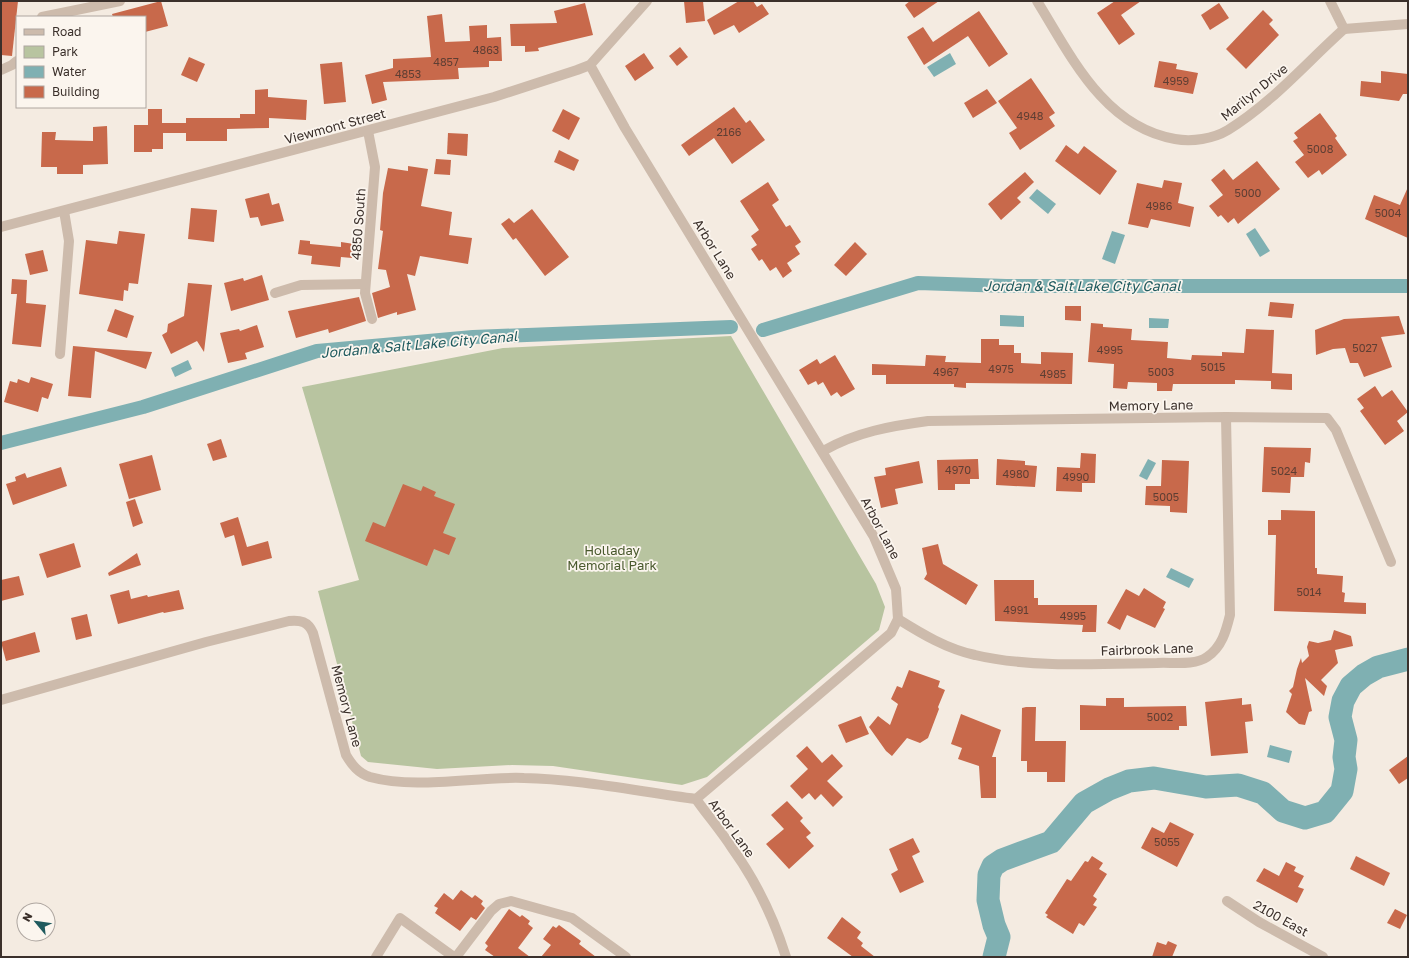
<svg xmlns="http://www.w3.org/2000/svg" width="1409" height="958" viewBox="0 0 1409 958" font-family="'Golos Text',sans-serif">
<style>
.green{fill:#b8c4a0}
.water{fill:#7fb0b2}
.lines{fill:none;stroke-linecap:round;stroke-linejoin:round}
.canal{stroke:#7fb0b2;stroke-width:14}
.river{stroke:#7fb0b2;stroke-width:23}
.building{fill:#c8694b}
.minor{stroke:#cdbbac;stroke-width:10}
.labels{text-anchor:middle;dominant-baseline:central;stroke-width:3.5;stroke-linejoin:round;paint-order:stroke}
.number-label{font-size:11px;fill:#5e3e33}
.street-label{font-size:13px;fill:#3b302b;stroke:#fbf5ee}
.park-label{font-size:13px;fill:#4a5a2e;stroke:#fbf5ee}
.water-label{font-size:14px;font-style:italic;fill:#1f5a5e;stroke:#fbf5ee}
</style>
<rect width="100%" height="100%" fill="#f4ebe1"/>
<polygon class="green" points="731,336 876,584 885,607 879,630 707,777 682,785 553,766 512,765 437,769 368,762 361,756 318,591 359,580 302,387 503,348"/>
<g class="water">
<polygon points="950,53 956,64 934,77 927,67"/>
<polygon points="1037,189 1056,204 1048,214 1029,198"/>
<polygon points="1255,228 1270,251 1260,257 1246,234"/>
<polygon points="1112,231 1125,235 1115,264 1102,259"/>
<polygon points="1000,315 1024,316 1024,327 1000,326"/>
<polygon points="1149,318 1169,319 1168,328 1149,328"/>
<polygon points="188,360 192,369 175,377 171,368"/>
<polygon points="1148,459 1156,463 1147,480 1139,476"/>
<polygon points="1171,568 1194,579 1189,588 1166,577"/>
<polygon points="1270,745 1292,751 1289,763 1267,757"/>
</g>
<g class="lines">
<g class="canal">
<polyline points="763,330 918,283 1006,286 1408,286"/>
<polyline points="1,443 143,407 317,351 473,337 731,327"/>
</g>
<polyline class="river" points="994,957 999,937 994,925 988,900 989,875 993,866 1002,860 1051,842 1084,803 1109,789 1129,781 1154,778 1206,787 1238,785 1263,793 1283,811 1305,818 1325,812 1342,791 1346,769 1344,757 1346,740 1340,717 1343,701 1351,686 1364,675 1378,667 1408,659"/>
</g>
<g class="building">
<polygon points="1,1 18,1 12,56 1,55"/>
<polygon points="161,1 168,26 145,32 145,17 113,17 112,14"/>
<polygon points="684,1 703,1 705,21 686,23"/>
<polygon points="739,1 753,1 757,7 762,4 769,14 739,33 734,25 714,35 707,20"/>
<polygon points="910,1 939,1 914,18 905,5"/>
<polygon points="1115,1 1141,1 1121,15 1135,34 1119,45 1097,13"/>
<polygon points="585,3 593,35 538,48 539,51 525,52 525,46 511,46 510,24 557,23 554,11"/>
<polygon points="1219,3 1229,18 1210,30 1201,15"/>
<polygon points="1263,10 1273,20 1269,24 1279,35 1246,69 1226,49"/>
<polygon points="979,11 1008,54 989,67 968,36 924,65 907,37 923,27 933,42"/>
<polygon points="442,14 445,42 470,41 469,26 487,25 487,38 501,37 502,61 489,61 489,67 458,68 459,79 383,82 387,100 372,104 365,75 393,68 393,59 431,57 427,16"/>
<polygon points="680,47 688,57 677,66 669,56"/>
<polygon points="644,53 654,68 635,81 625,66"/>
<polygon points="189,57 205,64 197,82 181,75"/>
<polygon points="1159,61 1177,64 1176,69 1198,73 1193,94 1154,87"/>
<polygon points="342,62 346,102 324,104 320,64"/>
<polygon points="1381,71 1408,74 1408,94 1403,94 1399,101 1360,96 1361,81 1381,83"/>
<polygon points="1031,78 1055,113 1049,117 1055,126 1020,150 1009,133 1017,128 998,101"/>
<polygon points="268,89 268,97 307,100 306,120 269,118 269,128 227,129 227,141 186,141 186,133 163,133 163,149 152,149 152,152 134,152 134,125 148,125 148,109 162,109 162,123 186,123 186,118 240,118 240,114 255,114 255,90"/>
<polygon points="987,89 997,103 973,118 964,103"/>
<polygon points="734,107 746,123 750,120 765,140 732,164 714,138 689,156 681,145"/>
<polygon points="563,109 580,118 569,140 552,131"/>
<polygon points="1320,113 1337,136 1335,138 1347,155 1322,175 1319,170 1308,178 1295,162 1304,155 1293,141 1298,138 1294,133"/>
<polygon points="107,126 108,164 83,165 83,174 57,174 57,167 41,167 42,132 56,132 55,140 93,141 93,127"/>
<polygon points="448,133 468,134 467,156 447,154"/>
<polygon points="1066,145 1078,154 1084,146 1117,171 1100,195 1055,161"/>
<polygon points="559,150 579,160 574,171 554,162"/>
<polygon points="436,159 451,160 450,175 434,174"/>
<polygon points="1257,161 1280,189 1238,224 1234,218 1228,223 1221,215 1218,217 1209,206 1223,195 1211,180 1224,169 1233,180"/>
<polygon points="408,166 428,169 421,206 452,212 449,235 472,238 468,264 420,256 415,276 407,274 416,310 397,315 397,312 378,318 372,293 390,287 386,270 378,269 383,231 380,230 383,193 388,168 408,171"/>
<polygon points="1025,172 1034,182 1017,198 1021,202 1001,220 988,204"/>
<polygon points="1164,180 1182,183 1178,203 1194,207 1190,227 1151,219 1148,228 1128,224 1137,183 1162,188"/>
<polygon points="768,182 779,200 772,205 786,227 790,225 801,242 795,246 800,254 787,263 792,271 783,278 776,267 770,271 762,259 759,261 751,249 757,245 751,236 759,230 740,201"/>
<polygon points="1408,187 1408,238 1365,219 1374,195 1400,205"/>
<polygon points="269,193 272,205 279,203 284,221 261,226 258,217 250,218 245,199"/>
<polygon points="191,208 217,210 214,242 188,239"/>
<polygon points="532,209 569,257 545,276 516,238 513,240 501,224 509,218 514,223"/>
<polygon points="119,231 145,234 138,284 129,283 128,291 124,290 123,301 79,294 86,240 117,244"/>
<polygon points="300,240 310,241 310,244 341,247 341,242 354,244 352,258 341,257 340,267 311,264 312,256 298,254"/>
<polygon points="855,242 867,254 846,276 834,265"/>
<polygon points="43,250 48,271 30,275 25,254"/>
<polygon points="262,275 269,300 231,311 224,283 243,278 244,281"/>
<polygon points="12,279 27,280 26,303 46,305 41,347 12,344 17,294 11,294"/>
<polygon points="188,283 212,285 204,352 197,341 171,354 162,335 167,332 168,324 184,316"/>
<polygon points="359,297 366,321 329,333 328,329 296,338 288,311"/>
<polygon points="1270,302 1294,304 1292,318 1268,316"/>
<polygon points="1065,306 1081,306 1081,321 1065,320"/>
<polygon points="115,309 134,316 127,338 107,331"/>
<polygon points="1399,316 1405,334 1381,337 1392,367 1364,377 1358,363 1350,363 1345,348 1333,349 1316,355 1315,330 1344,319"/>
<polygon points="1091,323 1103,324 1103,327 1132,329 1131,340 1168,342 1167,358 1191,360 1192,355 1222,356 1222,352 1244,353 1246,329 1274,330 1272,373 1292,374 1292,390 1271,389 1271,381 1235,380 1235,384 1173,384 1172,391 1157,391 1157,383 1128,382 1127,389 1113,388 1114,364 1088,362"/>
<polygon points="257,325 264,347 245,353 247,359 228,363 220,333 239,329 240,331"/>
<polygon points="981,339 999,339 999,345 1014,345 1014,353 1021,353 1021,363 1041,364 1041,352 1073,353 1072,384 966,383 966,388 954,387 954,384 886,384 886,375 872,375 872,364 925,366 926,355 946,356 945,362 981,363"/>
<polygon points="73,346 95,348 152,352 146,369 95,351 91,398 68,396"/>
<polygon points="835,355 855,389 841,397 837,392 831,396 823,382 818,385 816,381 808,385 799,370 817,359 820,364"/>
<polygon points="31,377 53,384 48,399 42,397 38,412 4,402 10,381 17,383 18,379 29,383"/>
<polygon points="1375,386 1382,397 1392,390 1408,412 1397,421 1404,431 1385,445 1360,411 1364,408 1357,399"/>
<polygon points="221,439 227,457 213,461 207,444"/>
<polygon points="1264,447 1311,448 1310,463 1305,462 1304,477 1291,477 1290,493 1262,492"/>
<polygon points="1081,453 1096,454 1095,483 1082,483 1082,492 1056,491 1057,467 1080,468"/>
<polygon points="152,455 161,490 129,499 119,464"/>
<polygon points="978,459 979,479 970,479 970,484 955,484 955,490 938,490 937,460"/>
<polygon points="997,459 1025,461 1025,465 1037,466 1035,487 996,485"/>
<polygon points="1162,460 1189,461 1187,513 1170,512 1170,506 1145,505 1146,486 1161,486"/>
<polygon points="919,461 923,483 895,489 898,504 881,508 874,477 886,475 885,468"/>
<polygon points="61,467 67,486 13,505 6,484 16,481 15,477 25,473 27,478"/>
<polygon points="403,484 421,491 423,486 436,492 434,496 455,504 443,533 456,538 449,555 434,549 427,566 365,541 373,522 385,527"/>
<polygon points="135,499 143,523 133,527 126,502"/>
<polygon points="1281,510 1315,511 1315,568 1317,568 1317,574 1343,576 1342,592 1345,593 1344,602 1366,603 1366,614 1274,611 1276,535 1268,535 1268,520 1281,520"/>
<polygon points="238,517 247,547 268,541 272,558 242,566 234,535 225,538 220,523"/>
<polygon points="74,543 81,567 47,578 39,554"/>
<polygon points="938,544 943,564 978,585 966,605 924,579 927,574 922,548"/>
<polygon points="137,553 141,565 109,576 108,573"/>
<polygon points="19,576 24,595 1,601 1,580"/>
<polygon points="994,580 1034,580 1034,598 1038,598 1038,605 1097,605 1096,632 1082,632 1083,625 995,621"/>
<polygon points="1144,588 1166,602 1163,608 1165,609 1155,628 1127,615 1120,630 1107,623 1126,589 1139,596"/>
<polygon points="129,590 131,599 147,595 148,597 179,590 184,609 164,613 163,612 118,624 110,595"/>
<polygon points="87,614 92,636 76,640 71,618"/>
<polygon points="1334,630 1351,636 1353,646 1335,650 1338,663 1321,680 1327,686 1324,696 1305,678 1312,711 1309,712 1305,725 1299,724 1286,712 1292,694 1289,691 1293,687 1297,669 1301,658 1302,663 1309,656 1307,647 1309,641 1318,643 1331,640"/>
<polygon points="35,632 40,652 6,661 1,642"/>
<polygon points="909,670 940,681 938,687 945,690 938,707 939,709 928,738 920,743 907,738 892,756 886,751 869,727 878,716 890,725 898,704 891,699 897,686 902,688"/>
<polygon points="1106,698 1124,698 1124,707 1186,706 1187,726 1179,726 1179,730 1080,730 1080,705 1106,706"/>
<polygon points="1242,698 1242,705 1251,704 1253,721 1245,722 1248,753 1211,756 1205,702"/>
<polygon points="1026,707 1036,707 1035,741 1066,741 1065,782 1047,782 1047,772 1027,772 1027,761 1021,761 1022,708"/>
<polygon points="961,714 1001,730 992,757 996,757 996,798 981,798 979,766 958,759 962,748 951,744"/>
<polygon points="861,716 869,734 846,743 838,725"/>
<polygon points="807,746 822,763 832,754 843,766 827,781 843,797 833,807 821,794 815,800 809,793 802,799 790,786 808,769 796,756"/>
<polygon points="1408,756 1408,778 1399,784 1389,770"/>
<polygon points="787,801 803,818 800,821 811,833 806,837 814,846 789,869 766,844 784,829 771,815"/>
<polygon points="1170,822 1194,834 1177,867 1141,848 1152,827 1164,833"/>
<polygon points="913,838 920,852 912,856 924,882 900,893 891,874 898,870 889,849"/>
<polygon points="1092,856 1103,863 1099,869 1107,874 1093,896 1097,899 1093,905 1097,907 1084,926 1079,923 1073,934 1046,917 1048,915 1045,913 1067,879 1071,881 1085,861 1088,862"/>
<polygon points="1356,856 1390,873 1384,886 1350,869"/>
<polygon points="1286,862 1296,867 1294,871 1304,876 1298,887 1304,889 1297,903 1256,881 1264,868 1279,876"/>
<polygon points="461,890 472,898 475,895 483,901 481,904 485,908 476,920 471,917 460,931 435,913 438,908 434,906 444,893 453,900"/>
<polygon points="509,909 520,917 522,915 530,921 528,924 533,928 518,948 530,957 495,957 485,950 488,946 485,943"/>
<polygon points="1395,909 1407,915 1400,929 1387,923"/>
<polygon points="842,917 861,932 857,938 863,943 861,946 875,957 853,957 827,938"/>
<polygon points="559,925 581,941 579,944 596,957 541,957 551,945 543,939 553,926 556,928"/>
<polygon points="1168,941 1177,945 1172,957 1152,957 1157,942 1166,945"/>
</g>
<g class="lines">
<g class="minor">
<path d="M1037 1C1071 56 1104 127 1175 139 1192 142 1213 139 1228 130 1272 103 1306 63 1344 29"/>
<polyline points="1330,1 1344,29"/>
<polyline points="42,17 120,1"/>
<polyline points="1344,29 1408,24"/>
<path d="M590 65 625 128 874 537 896 589 898 619 891 633 696 799C708 816 721 831 732 848 756 881 774 919 786 957"/>
<polyline points="1,70 12,65 17,61"/>
<polyline points="368,131 375,167 365,293 372,319"/>
<polyline points="1,227 494,97 577,70 590,65 647,1"/>
<polyline points="275,293 301,285 365,284"/>
<polyline points="60,354 69,241 64,211"/>
<path d="M823 451C856 432 891 426 928 421L1226 417 1327 418 1336 430 1391 562"/>
<path d="M898 619C922 634 947 649 975 655 1029 668 1101 664 1157 663 1172 662 1194 666 1207 657 1222 647 1226 631 1230 615L1226 417"/>
<path d="M1 700 206 642 289 621C300 620 308 621 313 633L346 755C352 765 358 773 370 777 418 790 475 776 524 778 579 779 641 792 696 799"/>
<polyline points="1227,901 1259,922 1323,957"/>
<polyline points="376,957 400,918 454,957"/>
<polyline points="456,957 491,911 499,904 511,901 572,918 626,957"/>
</g>
</g>
<g class="labels">
<g class="number-label">
<text x="486" y="49">4863</text>
<text x="446" y="61">4857</text>
<text x="408" y="73">4853</text>
<text x="1176" y="80">4959</text>
<text x="1030" y="115">4948</text>
<text x="729" y="131">2166</text>
<text x="1320" y="148">5008</text>
<text x="1248" y="192">5000</text>
<text x="1159" y="205">4986</text>
<text x="1388" y="212">5004</text>
<text x="1365" y="347">5027</text>
<text x="1110" y="349">4995</text>
<text x="1213" y="366">5015</text>
<text x="1001" y="368">4975</text>
<text x="946" y="371">4967</text>
<text x="1161" y="371">5003</text>
<text x="1053" y="373">4985</text>
<text x="958" y="469">4970</text>
<text x="1284" y="470">5024</text>
<text x="1016" y="473">4980</text>
<text x="1076" y="476">4990</text>
<text x="1166" y="496">5005</text>
<text x="1309" y="591">5014</text>
<text x="1016" y="609">4991</text>
<text x="1073" y="615">4995</text>
<text x="1160" y="716">5002</text>
<text x="1167" y="841">5055</text>
</g>
<g class="street-label">
<text transform="translate(1254 92) rotate(-39)">Marilyn Drive</text>
<text transform="translate(335 126) rotate(-15)">Viewmont Street</text>
<text transform="translate(358 224) rotate(-86)">4850 South</text>
<text transform="translate(715 249) rotate(58)">Arbor Lane</text>
<text transform="translate(1151 405) rotate(-1)">Memory Lane</text>
<text transform="translate(881 528) rotate(62)">Arbor Lane</text>
<text transform="translate(1147 649) rotate(-2)">Fairbrook Lane</text>
<text transform="translate(347 706) rotate(75)">Memory Lane</text>
<text transform="translate(732 828) rotate(54)">Arbor Lane</text>
<text transform="translate(1281 918) rotate(29)">2100 East</text>
</g>
<g class="park-label">
<text x="612" y="550">Holladay<tspan x="612" dy="15">Memorial Park</tspan></text>
</g>
<g class="water-label">
<text x="1082" y="285">Jordan &amp; Salt Lake City Canal</text>
<text transform="translate(419 344) rotate(-5)">Jordan &amp; Salt Lake City Canal</text>
</g>
</g>
<rect width="1409" height="958" fill="none" stroke="#3b302b" stroke-width="4"/>
<rect x="16" y="16" width="130" height="92" fill="#fbf5ee" stroke="#aea6a0"/>
<rect x="24" y="29" width="20" height="6" fill="#cdbbac" stroke="#aea6a0"/>
<text x="52" y="36" font-size="12" fill="#3b302b">Road</text>
<rect x="24" y="46" width="20" height="12" fill="#b8c4a0" stroke="#aea6a0"/>
<text x="52" y="56" font-size="12" fill="#3b302b">Park</text>
<rect x="24" y="66" width="20" height="12" fill="#7fb0b2" stroke="#aea6a0"/>
<text x="52" y="76" font-size="12" fill="#3b302b">Water</text>
<rect x="24" y="86" width="20" height="12" fill="#c8694b" stroke="#aea6a0"/>
<text x="52" y="96" font-size="12" fill="#3b302b">Building</text>
<g transform="translate(36 922) rotate(299)"><circle r="19" fill="#fbf5ee" stroke="#aea6a0"/>
<path d="M0-3L7 15L0 10L-7 15Z" fill="#1f5a5e"/>
<text y="-6" font-size="11" font-weight="bold" text-anchor="middle" fill="#3b302b">N</text>
</g>
</svg>
